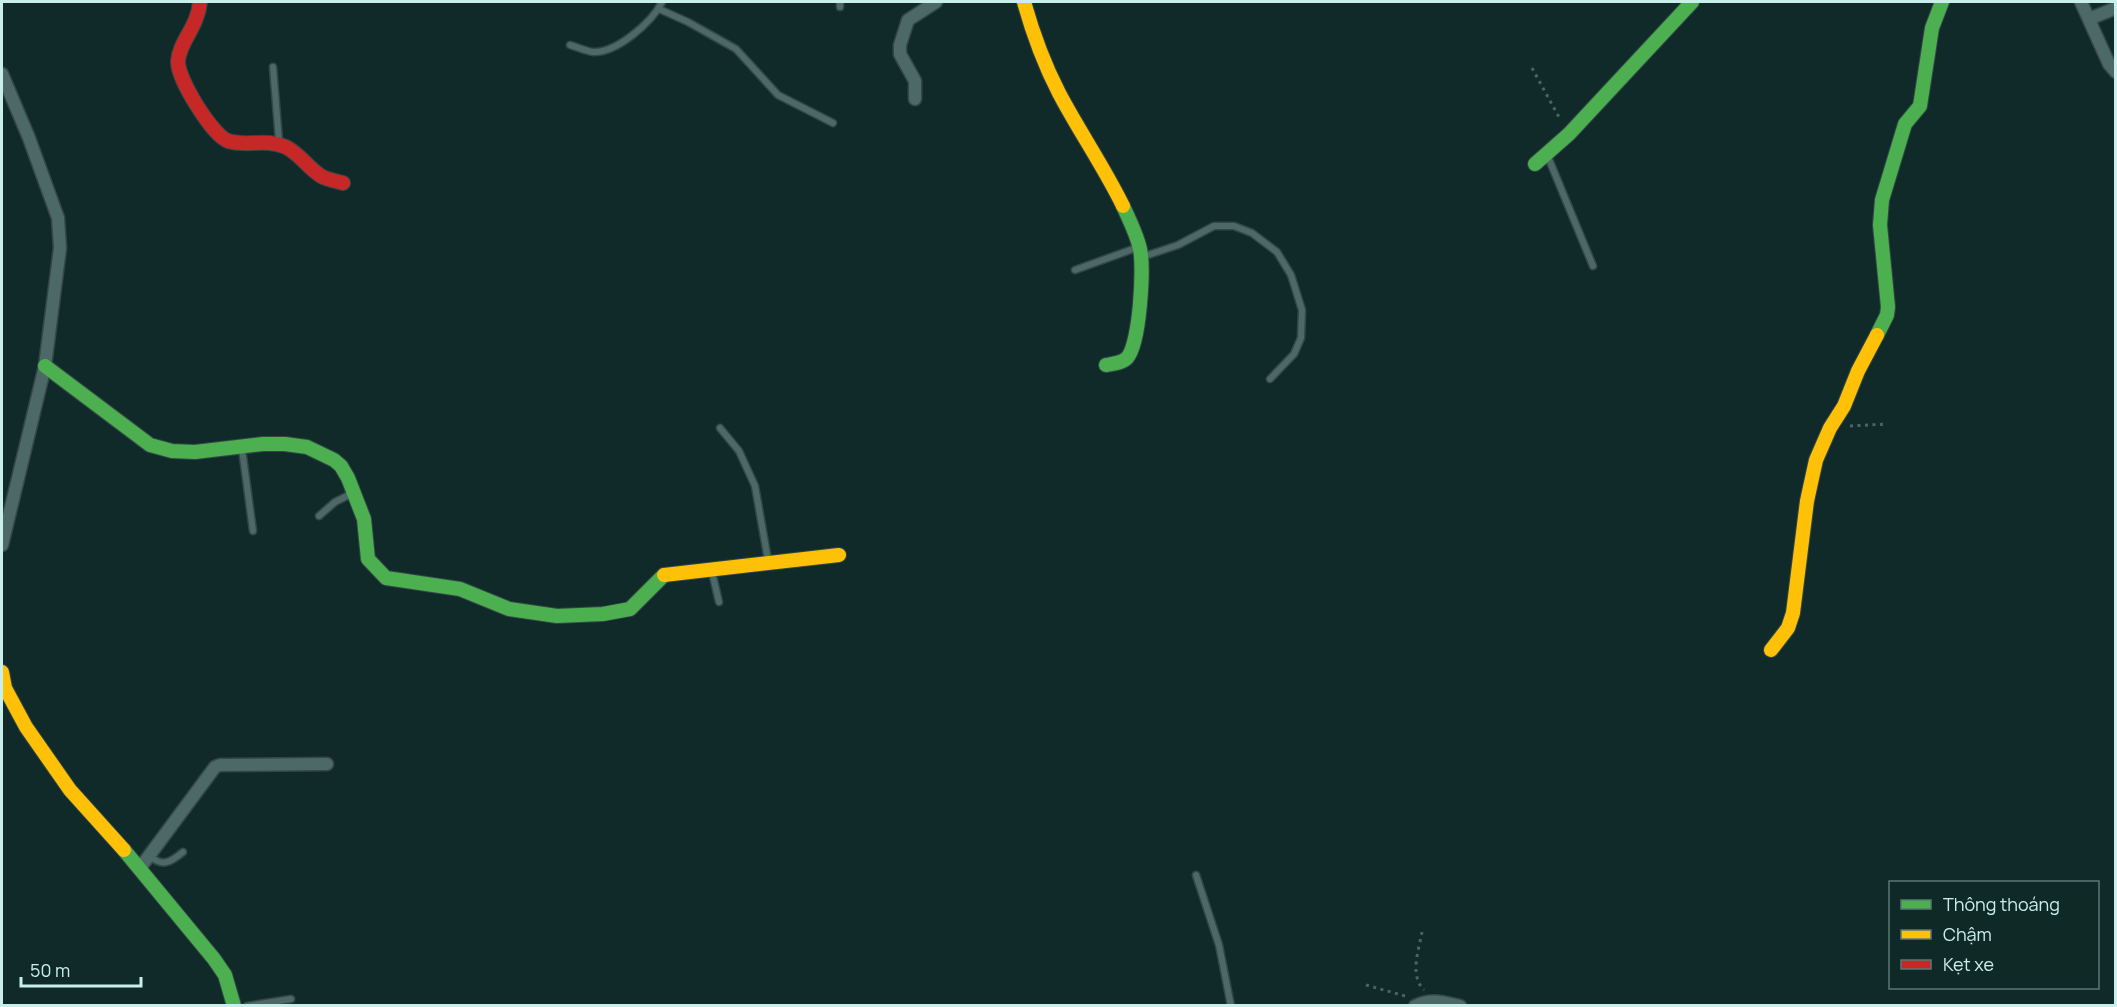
<svg xmlns="http://www.w3.org/2000/svg" width="2117" height="1007" viewBox="0 0 2117 1007" font-family="Manrope,sans-serif">
<style>
.lines{fill:none;stroke-linecap:round;stroke-linejoin:round}
.lane-casing{stroke:#334746;stroke-width:9}
.street-casing{stroke:#334746;stroke-width:15}
.fast-casing{stroke:#334746;stroke-width:16}
.slow-casing{stroke:#334746;stroke-width:16}
.jam-casing{stroke:#334746;stroke-width:16}
.path{stroke:#4c6564;stroke-width:3;stroke-dasharray:3 4.5;stroke-linecap:butt}
.lane{stroke:#4c6867;stroke-width:6}
.street{stroke:#4c6867;stroke-width:12}
.fast{stroke:#4caf50;stroke-width:14}
.slow{stroke:#ffc107;stroke-width:14}
.jam{stroke:#c62828;stroke-width:14}
</style>
<rect width="100%" height="100%" fill="#102a29"/>
<g class="lines">
<defs>
<g id="lane">
<polyline points="840,7 840,2"/>
<polyline points="659,9 688,22 736,49 778,95 833,123"/>
<path d="M570 45C577 47 585 51 593 52 617 53 652 22 662 2"/>
<polyline points="273,67 279,141"/>
<polyline points="1548,157 1593,266"/>
<polyline points="1142,257 1178,245 1214,226 1234,226 1252,233 1277,252 1291,275 1302,310 1301,338 1294,354 1270,379"/>
<polyline points="1075,270 1136,248"/>
<polyline points="720,428 739,451 755,486 768,560"/>
<polyline points="242,449 253,531"/>
<polyline points="319,516 335,502 351,494"/>
<polyline points="712,572 719,602"/>
<path d="M149 855C162 868 171 862 183 852"/>
<polyline points="1196,875 1219,945 1231,1006"/>
<polyline points="247,1006 291,999"/>
</g>
<g id="street">
<polyline points="2081,2 2109,64 2116,72"/>
<polyline points="2089,19 2116,8"/>
<polyline points="2,74 29,138 58,218 60,248 45,366 2,545"/>
<polyline points="915,99 915,81 900,54 900,45 908,20 936,2"/>
<polyline points="140,868 215,767 220,765 327,764"/>
<path d="M1415 1006C1431 998 1443 1002 1460 1006"/>
</g>
<g id="fast">
<polyline points="1535,164 1569,134 1692,2"/>
<polyline points="1877,335 1887,315 1888,307 1880,225 1882,200 1905,124 1920,106 1932,28 1942,2"/>
<path d="M1106 365C1113 364 1122 363 1127 358 1140 344 1144 268 1140 249 1137 235 1129 219 1123 206"/>
<polyline points="45,366 150,445 172,451 195,452 263,444 285,444 307,447 334,460 341,466 348,478 364,519 368,559 386,578 460,589 509,609 557,616 603,614 630,609 664,575"/>
<polyline points="124,850 214,959 225,975 234,1006"/>
</g>
<g id="slow">
<path d="M1024 2C1033 34 1044 64 1059 93 1079 131 1104 167 1123 206"/>
<polyline points="664,575 839,555"/>
<polyline points="1771,650 1788,628 1793,613 1807,501 1816,460 1830,428 1844,406 1858,371 1877,335"/>
<polyline points="2,672 5,688 26,727 70,790 124,850"/>
</g>
<path id="jam" d="M200 2C198 27 179 42 178 61 177 78 212 135 228 141 247 147 265 138 286 147 300 154 308 168 321 176 328 180 336 181 343 183"/>
</defs>
<use href="#lane" class="lane-casing"/>
<use href="#street" class="street-casing"/>
<use href="#fast" class="fast-casing"/>
<use href="#slow" class="slow-casing"/>
<use href="#jam" class="jam-casing"/>
<g class="path">
<polyline points="1532,68 1560,119"/>
<polyline points="1850,426 1887,424"/>
<path d="M1422 932C1419 950 1409 975 1424 990"/>
<polyline points="1366,985 1405,996"/>
</g>
<use href="#lane" class="lane"/>
<use href="#street" class="street"/>
<use href="#fast" class="fast"/>
<use href="#slow" class="slow"/>
<use href="#jam" class="jam"/>
</g>
<rect width="2117" height="1007" fill="none" stroke="#c9efec" stroke-width="6"/>
<rect x="1889" y="881" width="210" height="108" fill="#0f2927" stroke="#597876" stroke-width="1.5"/>
<rect x="1901" y="900" width="30" height="9" fill="#4caf50" stroke="#597876" stroke-width="1.5"/>
<text x="1943" y="911" font-size="18" fill="#c9efec">Thông thoáng</text>
<rect x="1901" y="930" width="30" height="9" fill="#ffc107" stroke="#597876" stroke-width="1.5"/>
<text x="1943" y="941" font-size="18" fill="#c9efec">Chậm</text>
<rect x="1901" y="960" width="30" height="9" fill="#c62828" stroke="#597876" stroke-width="1.5"/>
<text x="1943" y="971" font-size="18" fill="#c9efec">Kẹt xe</text>
<path d="M21 977v9h120v-9" fill="none" stroke="#c9efec" stroke-width="3"/>
<text x="30" y="977" font-size="18" fill="#c9efec" stroke="#0f2927" stroke-width="4.5" paint-order="stroke">50 m</text>
</svg>
